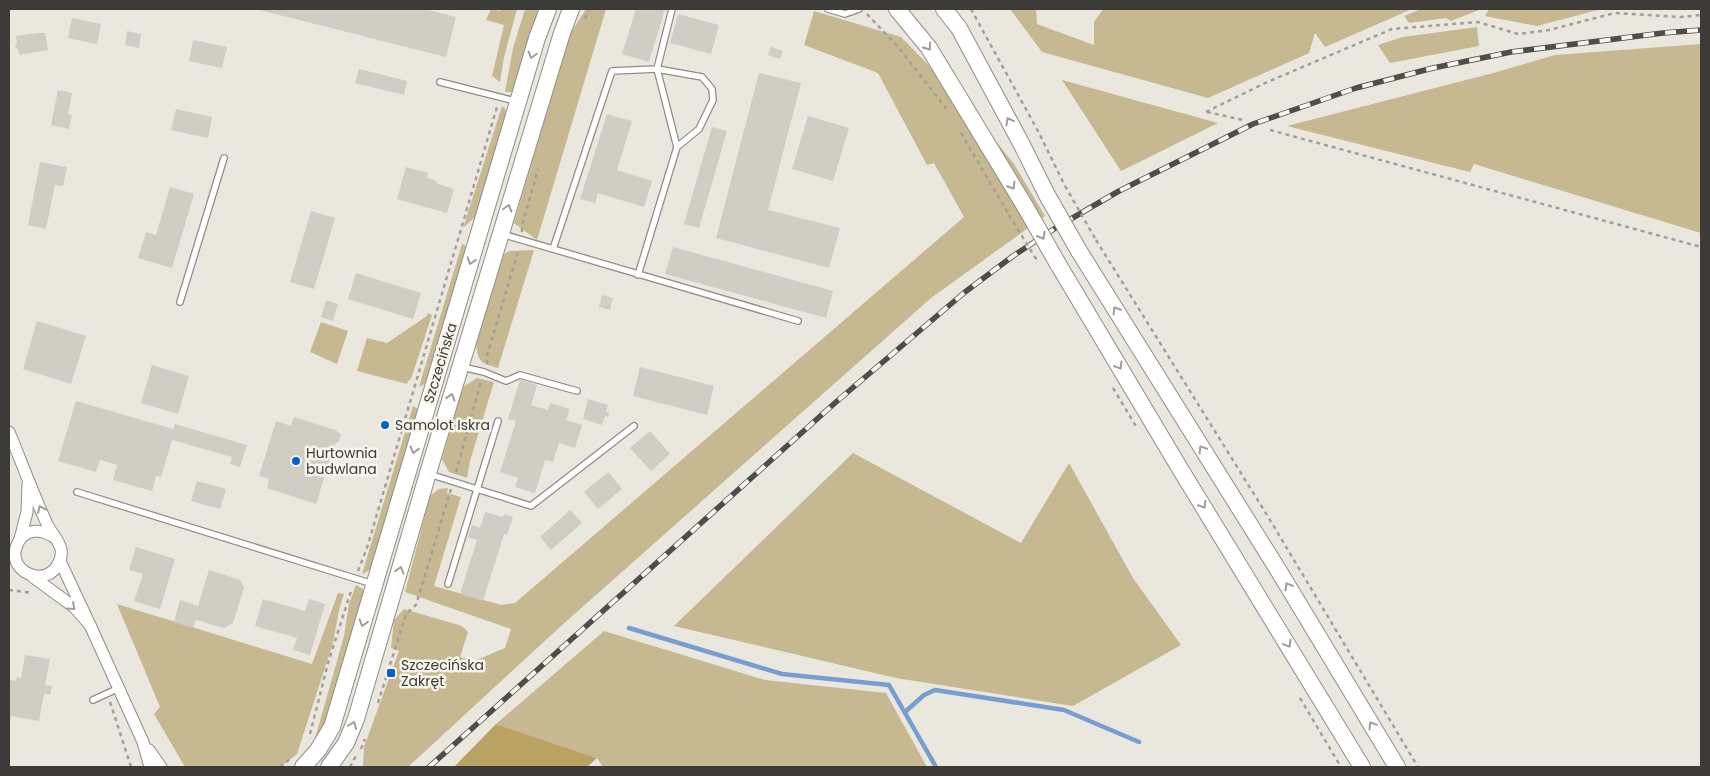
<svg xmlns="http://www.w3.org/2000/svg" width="1710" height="776" viewBox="0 0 1710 776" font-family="Poppins,sans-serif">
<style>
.green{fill:#c6b891}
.forest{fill:#b9a262}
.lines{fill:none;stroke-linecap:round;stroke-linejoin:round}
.stream{stroke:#789dd1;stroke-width:4.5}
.building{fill:#d0cdc5}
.service-casing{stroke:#908d86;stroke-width:8}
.minor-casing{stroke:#908d86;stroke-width:13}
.secondary-casing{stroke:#908d86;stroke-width:18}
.path{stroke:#a3a09a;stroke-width:2.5;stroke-dasharray:4 4;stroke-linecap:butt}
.service{stroke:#fff;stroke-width:5.5}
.minor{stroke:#fff;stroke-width:11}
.secondary{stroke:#fff;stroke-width:16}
.rail-casing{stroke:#4f4d4a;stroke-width:5.5}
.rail{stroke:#f7f4ec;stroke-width:4;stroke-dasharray:11;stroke-linecap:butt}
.secondary-bridge-casing{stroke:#908d86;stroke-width:18;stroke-linecap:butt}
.path-bridge{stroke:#a3a09a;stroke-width:2.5;stroke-dasharray:4 4;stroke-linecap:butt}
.secondary-bridge{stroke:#fff;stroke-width:16}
.oneway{stroke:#9e9d9c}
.poi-dot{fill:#0761ca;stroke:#f7f4ec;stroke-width:2}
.labels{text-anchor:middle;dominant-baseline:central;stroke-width:5;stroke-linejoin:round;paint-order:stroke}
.street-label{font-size:14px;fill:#3d3b38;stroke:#f7f4ec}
.poi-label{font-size:14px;fill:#3d3b38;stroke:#f7f4ec;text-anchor:start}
</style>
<rect width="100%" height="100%" fill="#eae7df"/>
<g class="green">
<polygon points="491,9 500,11 501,9 517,9 504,57 500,82 492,76 504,25 486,20"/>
<polygon points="525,9 538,9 516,89 511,92 505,92 513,48"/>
<polygon points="586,9 606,9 537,240 514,223 570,34"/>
<polygon points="1010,9 1036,9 1037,24 1094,45 1094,22 1103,9 1412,9 1325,47 1315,33 1309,53 1208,98 1042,52"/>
<polygon points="1421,9 1479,9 1479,10 1451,21 1446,18 1409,23 1404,16"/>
<polygon points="1489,9 1602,9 1537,26 1485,16"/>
<polygon points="814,11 901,37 949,86 980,121 1014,164 1045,216 931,298 561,626 408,767 363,767 364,747 399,651 391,648 394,620 404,609 462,626 468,632 460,657 474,661 505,648 511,629 405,592 430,496 439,489 448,488 447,493 461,497 434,586 501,605 515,603 964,217 934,163 927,165 878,73 804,45"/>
<polygon points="1477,27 1479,46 1390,63 1378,45 1403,37"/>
<polygon points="1701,44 1701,233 1474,164 1470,172 1287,126 1497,72 1555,55"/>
<polygon points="1062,80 1218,123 1121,171"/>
<polygon points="502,106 505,108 506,117 475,217 463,228"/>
<polygon points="462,244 465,245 467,253 428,382 419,387"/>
<path d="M534 250 498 368C482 363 479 364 476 346L502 255 510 251Z"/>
<polygon points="428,313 432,315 411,379 408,381 407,384 357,371 367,338 387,343 427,316"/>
<polygon points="321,322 348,331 337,364 310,352"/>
<polygon points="477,378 494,382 470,461 467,478 449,472 442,459 463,387"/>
<polygon points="413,406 418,409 375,567 362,574"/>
<polygon points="853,453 1021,543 1069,463 1133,578 1181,645 1073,706 896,678 674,626"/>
<polygon points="356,585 363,589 366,593 319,758 307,767 344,636 349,604"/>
<polygon points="338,593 344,594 339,610 333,643 297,754 280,767 185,767 154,714 160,707 117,604 312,664"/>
<polygon points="604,631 765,680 886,693 927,767 603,767 597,758 496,724"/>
</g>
<polygon class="forest" points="496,724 597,758 587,767 454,767"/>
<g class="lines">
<g class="stream">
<polyline points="629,628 782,674 889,685 936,767"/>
<polyline points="905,712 924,695 935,690 1064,710 1139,742"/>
</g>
</g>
<g class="building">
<polygon points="255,9 424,9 456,17 446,57"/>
<polygon points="636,9 665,9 649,62 622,54"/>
<polygon points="678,14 719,25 711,54 670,43"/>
<polygon points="72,18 101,24 97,44 68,38"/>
<polygon points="127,31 141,34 139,48 125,45"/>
<polygon points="37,33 45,33 48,50 19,55 18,49 15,47 17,43 16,36"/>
<polygon points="193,40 227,47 222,68 189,61"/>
<polygon points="771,47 783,51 780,59 768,55"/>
<polygon points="359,69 407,81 404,95 355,83"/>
<polygon points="759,73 801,83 768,210 840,228 829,268 716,238"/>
<polygon points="58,90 72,93 68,114 72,115 69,129 51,125"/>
<polygon points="176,109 212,117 208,138 171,130"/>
<polygon points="607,114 632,121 617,170 652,181 644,207 598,193 595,203 580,199"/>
<polygon points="808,116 849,128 833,181 792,169"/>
<polygon points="712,127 727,131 699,228 684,224"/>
<polygon points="40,162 67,167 63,186 55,185 46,229 28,225"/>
<polygon points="406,167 428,173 427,178 437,181 436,183 454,189 447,213 397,199"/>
<polygon points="170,187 194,194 172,268 138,258 146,232 156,235"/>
<polygon points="311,211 335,218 314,289 290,282"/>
<polygon points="673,247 833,291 826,318 665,274"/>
<polygon points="356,273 421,293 413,319 348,299"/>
<polygon points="602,295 613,298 610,310 599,307"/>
<polygon points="326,300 338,304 333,321 321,317"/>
<polygon points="37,321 86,336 71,384 23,369"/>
<polygon points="152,365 189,376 178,414 141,403"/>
<polygon points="640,367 714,386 707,415 633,396"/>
<polygon points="520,380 537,385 531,405 548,410 550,403 570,409 566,420 582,425 575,448 559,443 553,462 545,460 535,493 515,487 518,478 500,472 516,421 508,419"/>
<polygon points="588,399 608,405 606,412 609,413 608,417 605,416 602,425 583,419"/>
<polygon points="76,401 173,429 175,424 247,445 240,467 230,464 232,457 172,440 161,477 156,476 152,491 113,480 117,465 100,460 96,472 58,461"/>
<polygon points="294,417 335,430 341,434 339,442 335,443 316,504 267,488 269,479 259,476 276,421 291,426"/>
<polygon points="650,431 670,454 651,471 630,448"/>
<polygon points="608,472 622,489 598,509 584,492"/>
<polygon points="197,481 226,489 220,509 191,501"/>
<polygon points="570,510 582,523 551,550 540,537"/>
<polygon points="485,512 503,517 504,514 513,517 507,535 504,534 483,601 460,594 477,540 468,537 472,525 480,528"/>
<polygon points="136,547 175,559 160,609 134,601 143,574 129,570"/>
<polygon points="209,570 240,580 244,588 233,623 224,628 196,620 193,628 174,622 180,600 198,606"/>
<polygon points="263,599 305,611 309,599 325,604 310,655 293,650 297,638 255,626"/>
<polygon points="25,655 50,659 45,685 52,686 50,695 44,694 39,721 11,716 9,725 9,680 16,681 17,677 21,678"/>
</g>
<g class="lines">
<defs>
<g id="service">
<polyline points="828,9 845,14 859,9"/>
<polyline points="440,82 515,101"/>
<polyline points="502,234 798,321"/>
<polyline points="553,249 612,71 657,69 672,9"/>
<polyline points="638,275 677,147 657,69 702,77 712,89 713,100 699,129 677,147"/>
<polyline points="180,302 224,158"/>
<polyline points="462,367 484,372 506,381 520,375 577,391"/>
<polyline points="429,474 531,506 634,426"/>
<polyline points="77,492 373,584"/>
<polyline points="448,584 498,421"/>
<polyline points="93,700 119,688"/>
</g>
<g id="minor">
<path d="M9 432C22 463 33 494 47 524 50 531 56 537 59 544 62 549 62 557 59 562 48 590 5 572 17 545 24 528 42 528 55 538"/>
<polyline points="20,539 27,512 28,484"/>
<polyline points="33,577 74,607 90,625 60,561"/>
<polyline points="90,625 143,742 150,767"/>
<polyline points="149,750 161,767"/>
</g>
<g id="secondary">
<polyline points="897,9 929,48 1026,208"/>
<polyline points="944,9 959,28 1022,145 1047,195"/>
<polyline points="1079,251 1280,573 1397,767"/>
<polyline points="1058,264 1179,467 1362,767"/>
<polyline points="303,767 318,750 332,727 537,38 548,9"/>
<polyline points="329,767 346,743 356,719 428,473 562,33 571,9"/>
</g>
</defs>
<use href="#service" class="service-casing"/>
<use href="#minor" class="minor-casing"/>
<use href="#secondary" class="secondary-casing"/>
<g class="path">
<polyline points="971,9 1039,133 1065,186"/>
<polyline points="867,14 899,48 948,111"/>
<polyline points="585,19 589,9"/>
<polyline points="1206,112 1265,83 1392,29 1478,22 1518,34 1549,30 1615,13 1680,17 1701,15"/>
<polyline points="1207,112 1243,120"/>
<polyline points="1270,130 1701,247"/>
<polyline points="961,133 1009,215"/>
<polyline points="522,232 522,226 538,169"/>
<polyline points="1096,240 1267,515 1418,767"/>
<polyline points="487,364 487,355 519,249"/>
<polyline points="1113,388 1137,428"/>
<polyline points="456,472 481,381"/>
<polyline points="358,571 367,548 497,107"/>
<polyline points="9,590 33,593"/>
<polyline points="1300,698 1341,767"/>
<polyline points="110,702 131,767"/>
<polyline points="378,703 406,614 416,605 451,489"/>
<polyline points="310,734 328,663 352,588"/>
<polyline points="361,749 365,739"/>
<polyline points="280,767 290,759"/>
<polyline points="350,767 356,756"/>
</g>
<use href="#service" class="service"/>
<use href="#minor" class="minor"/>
<use href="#secondary" class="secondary"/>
<defs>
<polyline id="rail" points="429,767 836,402 965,292 1013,256 1057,227 1119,191 1253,124 1356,88 1433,68 1511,52 1663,33 1701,30"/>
</defs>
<use href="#rail" class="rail-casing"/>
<use href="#rail" class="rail"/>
<defs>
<g id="secondary-bridge">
<polyline points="1047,195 1079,251"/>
<polyline points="1026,208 1058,264"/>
</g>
</defs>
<use href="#secondary-bridge" class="secondary-bridge-casing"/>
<g class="path-bridge">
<polyline points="1065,186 1096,240"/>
<polyline points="1009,215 1038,262"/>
</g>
<use href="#secondary-bridge" class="secondary-bridge"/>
</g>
<defs><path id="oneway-chevron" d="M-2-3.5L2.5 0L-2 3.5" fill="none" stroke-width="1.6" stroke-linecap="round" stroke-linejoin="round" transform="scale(1.25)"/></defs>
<g class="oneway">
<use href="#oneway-chevron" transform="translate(928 47) rotate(54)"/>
<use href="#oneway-chevron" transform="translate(532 55) rotate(106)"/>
<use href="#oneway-chevron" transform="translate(1009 121) rotate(-119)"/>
<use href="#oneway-chevron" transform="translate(1012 186) rotate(58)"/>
<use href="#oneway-chevron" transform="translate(508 208) rotate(-73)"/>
<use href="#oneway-chevron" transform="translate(1042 236) rotate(60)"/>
<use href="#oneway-chevron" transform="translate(471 261) rotate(107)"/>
<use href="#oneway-chevron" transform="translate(1116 310) rotate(-122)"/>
<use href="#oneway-chevron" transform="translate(1119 366) rotate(59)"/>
<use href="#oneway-chevron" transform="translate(451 397) rotate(-73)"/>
<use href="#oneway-chevron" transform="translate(1202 449) rotate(-122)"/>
<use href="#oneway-chevron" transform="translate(414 450) rotate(107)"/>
<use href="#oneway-chevron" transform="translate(1203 505) rotate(58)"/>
<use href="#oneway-chevron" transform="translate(41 509) rotate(-113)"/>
<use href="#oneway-chevron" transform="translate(400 570) rotate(-74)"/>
<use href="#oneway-chevron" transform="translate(1288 586) rotate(-121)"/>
<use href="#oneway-chevron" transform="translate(72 607) rotate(42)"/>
<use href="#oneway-chevron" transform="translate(363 623) rotate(107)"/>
<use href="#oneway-chevron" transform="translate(1288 644) rotate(59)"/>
<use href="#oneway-chevron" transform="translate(353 725) rotate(-68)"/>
<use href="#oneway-chevron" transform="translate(1372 725) rotate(-121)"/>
</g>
<g class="poi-dot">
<circle cx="385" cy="425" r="5"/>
<circle cx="296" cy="461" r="5"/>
<rect x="386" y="668" width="10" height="10" rx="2.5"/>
</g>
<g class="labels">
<g class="street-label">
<text transform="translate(440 363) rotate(-73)">Szczecińska</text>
</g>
<g class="poi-label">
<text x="395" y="425">Samolot Iskra</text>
<text x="306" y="453">Hurtownia<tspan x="306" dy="16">budwlana</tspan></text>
<text x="401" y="665">Szczecińska<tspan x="401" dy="16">Zakręt</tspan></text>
</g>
</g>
<rect width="1710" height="776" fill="none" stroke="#3d3b38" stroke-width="20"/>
</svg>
